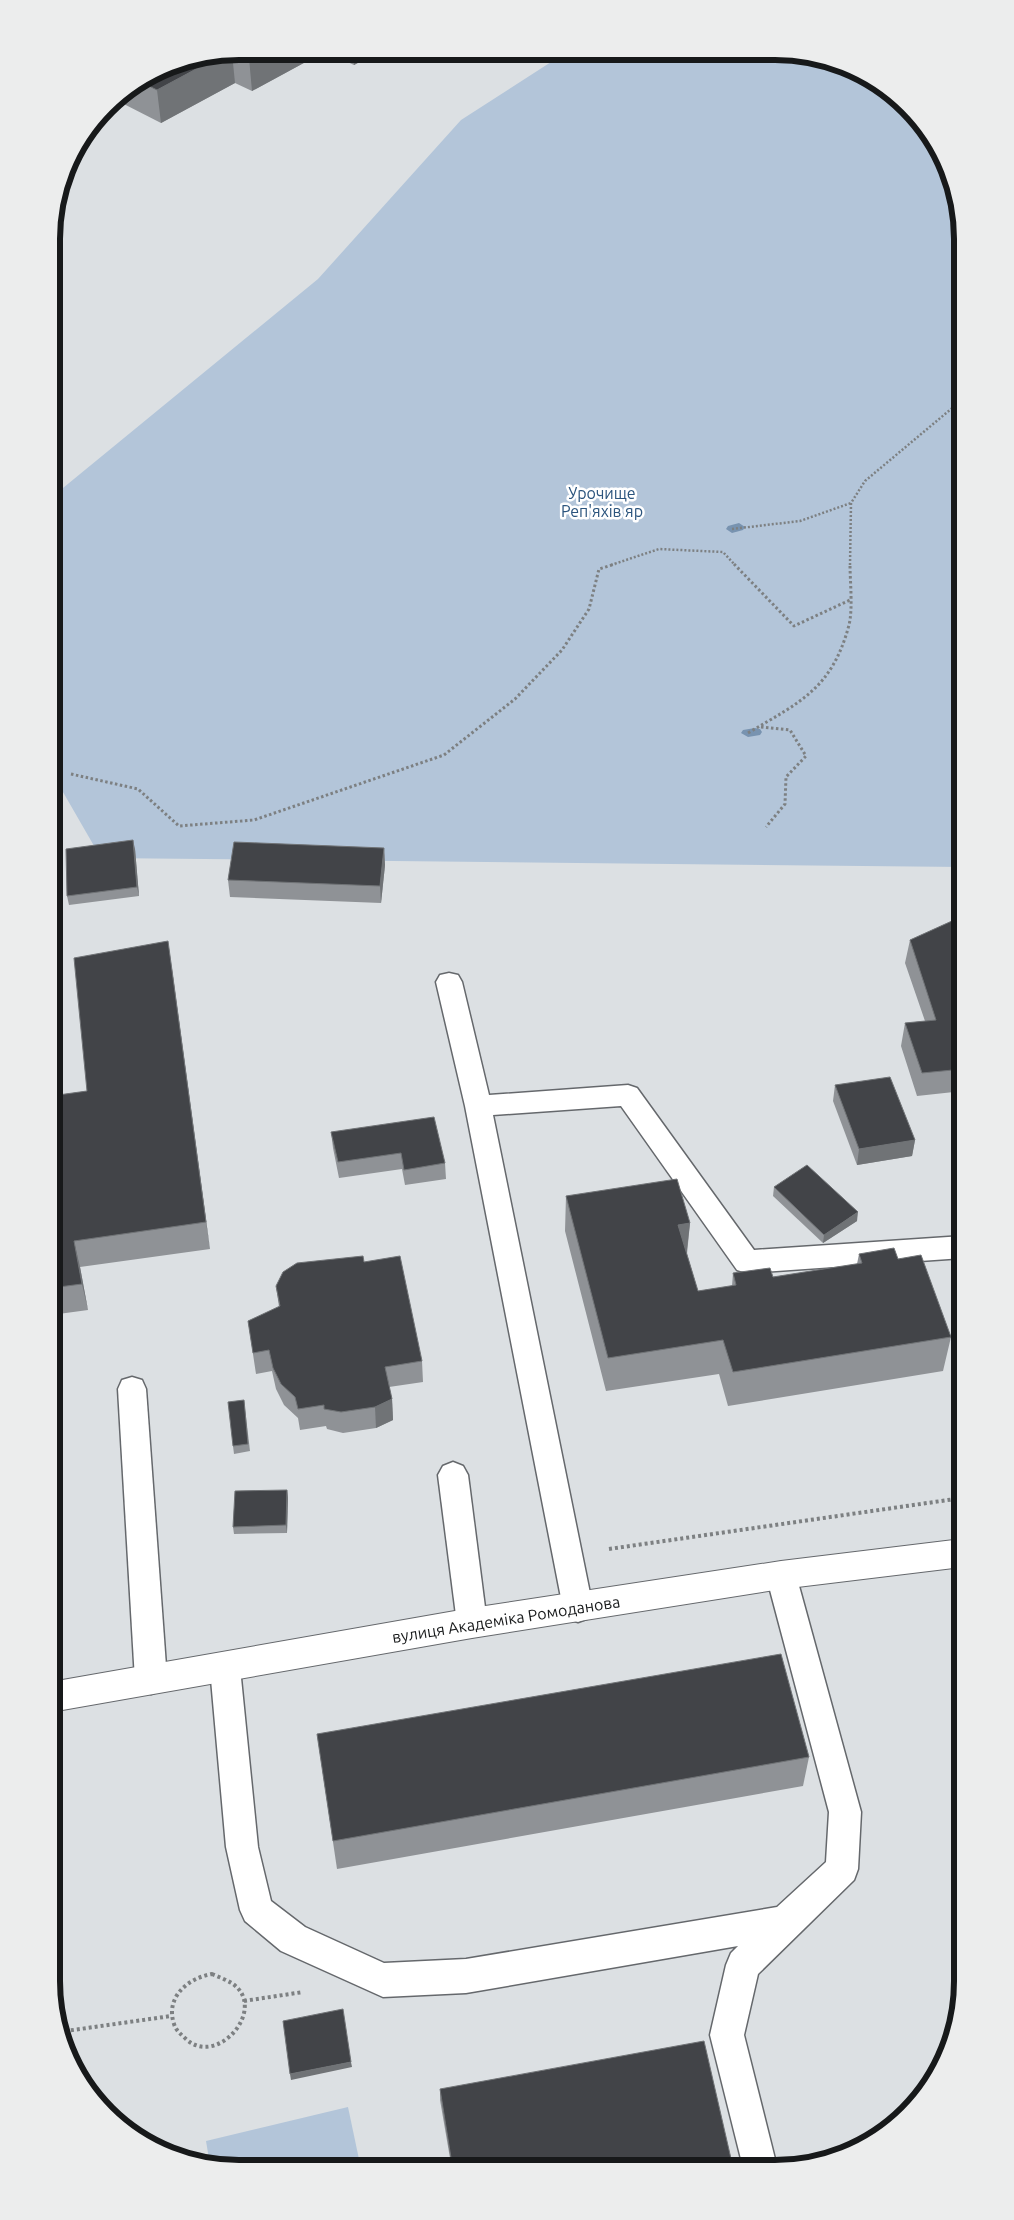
<svg xmlns="http://www.w3.org/2000/svg" width="1014" height="2220" viewBox="0 0 1014 2220" font-family="Ubuntu,sans-serif">
<style>
.green{fill:#b3c5d9}
.lines{fill:none;stroke-linecap:round;stroke-linejoin:round}
.stream{fill:#7893b0;fill-rule:evenodd}
.service-casing{stroke:#65686c;stroke-width:3}
.minor-casing{stroke:#65686c;stroke-width:2}
.path-far2{stroke:#7d8082;stroke-width:2.5;stroke-dasharray:2 2;stroke-linecap:butt}
.path-far1{stroke:#7d8082;stroke-width:3;stroke-dasharray:2.5 2.5;stroke-linecap:butt}
.path{stroke:#7d8082;stroke-width:4;stroke-dasharray:3 3;stroke-linecap:butt}
.service{fill:#fff;fill-rule:evenodd}
.minor{fill:#fff;fill-rule:evenodd}
.wall{fill:#8f9296}
.shaded-wall{fill:#707376}
.building{fill:#424448;stroke:#707376}
.labels{text-anchor:middle;dominant-baseline:central;stroke-width:5;stroke-linejoin:round;paint-order:stroke}
.park-label{font-size:16px;fill:#2b547d;stroke:#fff}
.street-label{font-size:16px;fill:#17191a;stroke:#fff}
.rim{fill:none;stroke:#17191a;stroke-width:6}
</style>
<rect width="100%" height="100%" fill="#dce0e3"/>
<g class="green">
<polygon points="565,53 811,55 858,71 899,98 931,135 956,190 963,239 963,867 101,858 52,773 52,497 318,279 461,120"/>
<polygon points="348,2107 360,2164 210,2165 206,2141"/>
</g>
<g class="lines">
<g class="stream">
<polygon points="739,523 745,527 743,530 732,533 726,529 728,526"/>
<polygon points="755,728 760,729 762,732 760,735 748,737 741,733 743,730"/>
</g>
<defs>
<g id="service">
<polygon points="449,973 458,975 462,982 489,1095 628,1085 637,1088 754,1250 963,1236 963,1258 747,1273 737,1270 621,1106 493,1115 593,1608 589,1618 578,1622 567,1618 563,1608 465,1106 436,982 440,975"/>
<polygon points="132,1377 142,1380 146,1389 167,1680 162,1690 151,1694 140,1690 135,1680 118,1389 122,1380"/>
<polygon points="453,1462 463,1466 468,1475 487,1623 483,1633 472,1637 461,1633 457,1623 438,1475 443,1466"/>
<polygon points="781,1562 792,1565 796,1575 861,1812 858,1869 854,1880 758,1974 744,2035 776,2163 742,2163 710,2035 726,1965 731,1953 738,1946 466,1993 383,1997 281,1951 245,1921 240,1910 226,1847 210,1668 214,1658 225,1654 236,1658 240,1668 258,1847 271,1901 305,1927 384,1963 466,1959 777,1907 826,1862 829,1812 766,1575 770,1565"/>
</g>
<polygon id="minor" points="962,1539 962,1567 781,1589 472,1638 51,1712 51,1682 472,1608 781,1561"/>
</defs>
<use href="#service" class="service-casing"/>
<use href="#minor" class="minor-casing"/>
<g class="path-far2">
<polyline points="732,529 800,521 851,503"/>
<polyline points="611,565 659,549 723,552 735,565"/>
<polyline points="850,565 851,503 865,481 963,399"/>
</g>
<g class="path-far1">
<polyline points="734,564 794,626 850,600"/>
<polyline points="761,727 790,730 806,756 786,777 785,804 766,827"/>
<path d="M748 733C800 702 832 689 849 625 853 609 850 581 850 564"/>
<polyline points="71,774 138,789 179,826 254,820 444,755 515,699 562,650 589,609 599,569 615,564"/>
</g>
<g class="path">
<polyline points="609,1549 962,1498"/>
<path d="M212 1974C219 1977 227 1980 233 1984 268 2009 217 2068 186 2039 181 2034 176 2031 174 2024 165 1997 188 1978 212 1974Z"/>
<polyline points="244,2001 303,1992"/>
<polyline points="59,2032 171,2016"/>
</g>
<use href="#service" class="service"/>
<use href="#minor" class="minor"/>
</g>
<g class="wall">
<polygon points="239,51 324,52 252,91 235,83 161,123 114,99 167,65"/>
<polygon points="326,52 378,52 354,65"/>
<polygon points="384,848 385,865 381,903 230,897 228,880"/>
<polygon points="135,849 139,896 69,905 67,896"/>
<polygon points="963,916 963,1091 917,1096 901,1046 905,1023 925,1021 905,963 910,940"/>
<polygon points="172,969 210,1249 80,1267 88,1310 51,1315 51,1096 87,1091"/>
<polygon points="835,1085 915,1140 912,1156 857,1165 833,1101"/>
<polygon points="331,1132 445,1163 446,1179 405,1185 402,1169 339,1178 333,1148"/>
<polygon points="774,1187 857,1221 823,1243 773,1196"/>
<polygon points="566,1196 690,1223 687,1254 698,1291 732,1286 733,1273 773,1277 857,1264 859,1254 898,1259 951,1337 943,1371 728,1406 719,1374 606,1391 565,1231"/>
<polygon points="364,1262 422,1361 423,1382 389,1387 392,1399 393,1420 376,1428 343,1433 327,1429 326,1426 300,1430 298,1418 284,1405 276,1389 272,1371 256,1374 248,1321 279,1307 276,1286"/>
<polygon points="244,1400 250,1451 234,1454 233,1446"/>
<polygon points="287,1490 288,1498 287,1533 234,1534 233,1527"/>
<polygon points="317,1734 809,1757 803,1786 337,1869"/>
<polygon points="440,2089 732,2163 451,2164 440,2100"/>
</g>
<g class="shaded-wall">
<polygon points="262,51 324,52 252,91 249,58"/>
<polygon points="353,52 378,52 354,65"/>
<polygon points="232,53 235,83 161,123 157,90 224,54"/>
<polygon points="133,840 135,849 139,896 137,887"/>
<polygon points="384,848 385,865 381,903 380,886"/>
<polygon points="168,941 172,969 210,1249 206,1222"/>
<polygon points="915,1140 912,1156 857,1165 859,1149"/>
<polygon points="858,1212 857,1221 823,1243 824,1235"/>
<polygon points="690,1223 686,1258 678,1225"/>
<polygon points="74,1241 80,1267 88,1310 82,1284"/>
<polygon points="392,1399 393,1420 376,1428 375,1407"/>
<polygon points="287,1490 288,1498 287,1533 286,1525"/>
<polygon points="351,2062 352,2067 291,2080 290,2074"/>
</g>
<g class="building">
<polygon points="239,51 262,51 249,58 235,52"/>
<polygon points="224,54 157,90 141,82 167,65"/>
<polygon points="133,840 137,887 67,896 66,849"/>
<polygon points="234,842 384,848 380,886 228,880"/>
<polygon points="963,916 963,1069 922,1073 905,1023 936,1020 910,940"/>
<polygon points="168,941 206,1222 74,1241 82,1284 51,1288 51,1096 87,1091 74,958"/>
<polygon points="890,1077 915,1140 859,1149 835,1085"/>
<polygon points="434,1117 445,1163 404,1170 401,1153 338,1162 331,1132"/>
<polygon points="807,1165 858,1212 824,1235 774,1187"/>
<polygon points="677,1179 690,1223 678,1225 698,1291 736,1285 733,1273 770,1268 773,1277 862,1263 859,1254 894,1248 898,1259 921,1255 951,1337 733,1372 723,1340 608,1358 566,1196"/>
<polygon points="363,1256 364,1262 400,1256 422,1361 385,1367 392,1399 375,1407 341,1412 324,1409 324,1405 298,1409 295,1397 281,1384 273,1368 269,1350 253,1353 248,1321 280,1306 276,1286 283,1272 297,1263"/>
<polygon points="244,1400 248,1444 233,1446 228,1402"/>
<polygon points="287,1490 286,1525 233,1527 235,1491"/>
<polygon points="781,1654 809,1757 333,1841 317,1734"/>
<polygon points="343,2009 351,2062 290,2074 283,2021"/>
<polygon points="704,2041 732,2163 452,2164 440,2089"/>
</g>
<g class="labels">
<g class="park-label">
<text x="602" y="493">Урочище<tspan x="602" dy="18">Реп'яхів яр</tspan></text>
</g>
<g class="street-label">
<text transform="translate(506 1619) rotate(-9)">вулиця Академіка Ромоданова</text>
</g>
</g>
<path d="M0 0H1014V2220H0ZM239 60H775A179 179 0 0 1 954 239V1981A179 179 0 0 1 775 2160H239A179 179 0 0 1 60 1981V239A179 179 0 0 1 239 60Z" fill="#eceded" fill-rule="evenodd"/>
<path class="rim" d="M239 60H775A179 179 0 0 1 954 239V1981A179 179 0 0 1 775 2160H239A179 179 0 0 1 60 1981V239A179 179 0 0 1 239 60Z"/>
</svg>
